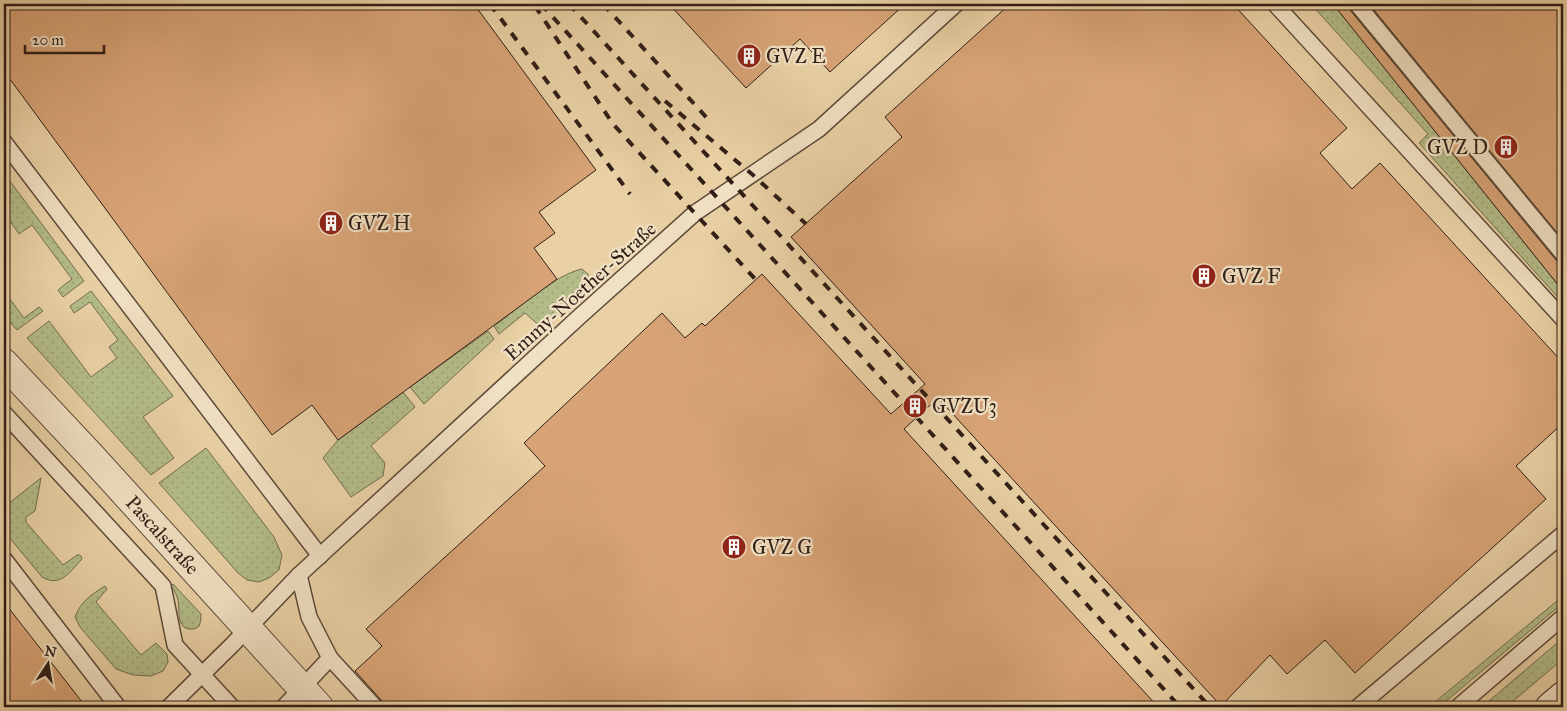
<svg xmlns="http://www.w3.org/2000/svg" width="1567" height="711" viewBox="0 0 1567 711" font-family="'IM FELL Great Primer',serif">
<style>
.grass{fill:url(#grass-dots);stroke:#726d50}
.building{fill:#d8a477;stroke:#301e16}
.lines{fill:none;stroke-linecap:round;stroke-linejoin:round}
.lane-casing{stroke:#5e4b3a;stroke-width:18}
.street-casing{stroke:#5e4b3a;stroke-width:30}
.secondary-casing{stroke:#301e16;stroke-width:30}
.lane{stroke:#f1e1c4;stroke-width:15}
.street{stroke:#f1e1c4;stroke-width:28}
.secondary{stroke:#f1e1c4;stroke-width:28}
.rail{stroke:#301e16;stroke-width:4;stroke-dasharray:9 9;stroke-linecap:butt}
.labels{text-anchor:middle;dominant-baseline:central;stroke-width:4.5;stroke-linejoin:round;paint-order:stroke}
.poi-label{font-size:20px;fill:#301e16;stroke:#f1e1c4;text-anchor:start}
.street-label{font-size:20px;fill:#301e16;stroke:#f1e1c4}
</style>
<defs>
<pattern id="grass-dots" width="8" height="8" patternUnits="userSpaceOnUse" patternTransform="scale(1.25)"><rect width="8" height="8" fill="#b3bc89"/><path d="M2 2h.1M6 6h.1" fill="none" stroke="#9aa176" stroke-width="1.8" stroke-linecap="round"/></pattern>
</defs>
<rect width="100%" height="100%" fill="#e9d1a5"/>
<filter id="stains"><feTurbulence type="fractalNoise" baseFrequency=".004" numOctaves="4"/><feColorMatrix values="0 0 0 0 .2 0 0 0 0 .09 0 0 0 0 .02 0 0 0 .5 -.17"/></filter>
<radialGradient id="worn" r=".72"><stop offset=".6" stop-color="#630" stop-opacity="0"/><stop offset="1" stop-color="#630" stop-opacity=".3"/></radialGradient>
<g class="grass">
<polygon points="1311,4 1333,4 1563,291 1563,303 1419,143 1428,134"/>
<polygon points="4,173 84,281 63,297 58,290 72,279 32,225 19,234 4,212 4,197 11,192 4,182"/>
<path d="M582 269 588 274V285L584 293 542 328 525 313 499 334 494 326C516 310 556 274 582 269Z"/>
<polygon points="4,291 24,318 39,307 43,311 17,330 4,315"/>
<polygon points="91,291 173,396 143,417 174,458 151,475 27,338 49,321 91,377 117,358 109,347 118,340 90,302 74,313 70,306"/>
<polygon points="488,331 494,339 424,404 410,387"/>
<polygon points="403,392 415,407 371,446 385,463 383,476 351,497 323,458 338,440"/>
<polygon points="206,448 274,537 282,555 279,570 269,578 259,582 247,580 238,573 159,483"/>
<path d="M41 478 35 511 26 517V522L63 565 77 555H80L82 558 81 560C70 572 60 588 42 577L4 531V507Z"/>
<path d="M173 584 201 614C201 617 201 622 199 626 197 628 195 629 192 629 176 630 180 610 178 600 177 595 174 590 171 586Z"/>
<path d="M105 586 107 589 96 602 141 655 156 643 167 654 168 662 163 671 151 676 133 675 116 669 80 627 75 617C81 601 91 595 105 586Z"/>
<polygon points="1563,596 1563,603 1439,707 1429,707"/>
<polygon points="1563,638 1563,659 1506,707 1482,707"/>
</g>
<g class="building">
<polygon points="4,4 474,4 596,170 539,212 555,233 534,248 557,279 338,440 312,405 272,435 4,71"/>
<polygon points="669,4 905,4 830,72 800,39 746,88"/>
<polygon points="1010,4 1233,4 1347,128 1320,153 1352,189 1380,163 1563,363 1563,423 1516,466 1546,499 1355,673 1325,640 1287,674 1270,655 1221,706 938,398 904,429 1158,707 385,707 382,701 355,671 382,646 366,629 545,466 524,443 662,313 685,338 702,323 705,326 762,274 891,414 925,384 791,237 902,137 885,117"/>
<polygon points="1333,4 1348,4 1350,10 1556,260 1563,263 1563,291"/>
<polygon points="1369,4 1563,4 1563,240"/>
<polygon points="4,602 86,707 4,707"/>
</g>
<g class="lines">
<defs>
<g id="lane">
<polyline points="1275,4 1563,319"/>
<polyline points="1357,4 1563,254"/>
<polyline points="4,142 320,556"/>
<polyline points="4,413 163,586 175,645 232,707"/>
<polyline points="4,559 118,707"/>
<polyline points="299,575 309,617 330,658 375,707"/>
<polyline points="169,707 232,645 299,575 579,317 695,213 819,129 956,4"/>
<polyline points="284,707 330,658"/>
<polyline points="1358,707 1563,534"/>
<polyline points="1458,707 1563,617"/>
</g>
<g id="street">
<path id="s1" d="M4 363 92 457 319 707"/>
</g>
<polyline id="secondary" points="1550,707 1563,696"/>
</defs>
<use href="#lane" class="lane-casing"/>
<use href="#street" class="street-casing"/>
<use href="#secondary" class="secondary-casing"/>
<use href="#lane" class="lane"/>
<use href="#street" class="street"/>
<use href="#secondary" class="secondary"/>
<g class="rail">
<polyline points="490,4 630,194"/>
<polyline points="541,4 1180,707"/>
<polyline points="569,4 1210,707"/>
<polyline points="603,4 707,118"/>
<polyline points="535,6 613,124 756,280"/>
<polyline points="665,101 753,175 806,224"/>
</g>
</g>
<defs>
<symbol id="building-disc" viewBox="-11 -11 22 22"><circle r="9.5" fill="#8f2418" stroke="#f1e1c4"/><path d="M-4-6H4V6H1V3H-1V6H-4ZM-2.5-4.3h1.7v1.8h-1.7ZM.8-4.3h1.7v1.8H.8ZM-2.5-1h1.7V.8h-1.7ZM.8-1h1.7V.8H.8Z" fill="#fff"/></symbol>
</defs>
<g fill-rule="evenodd">
<use href="#building-disc" x="735" y="42" width="28" height="28"/>
<use href="#building-disc" x="1492" y="133" width="28" height="28"/>
<use href="#building-disc" x="317" y="209" width="28" height="28"/>
<use href="#building-disc" x="1190" y="262" width="28" height="28"/>
<use href="#building-disc" x="901" y="392" width="28" height="28"/>
<use href="#building-disc" x="720" y="533" width="28" height="28"/>
</g>
<g class="labels">
<g class="poi-label">
<text x="766" y="56">GVZ E</text>
<text x="1488" y="147" text-anchor="end">GVZ D</text>
<text x="348" y="223">GVZ H</text>
<text x="1222" y="276">GVZ F</text>
<text x="932" y="406">GVZU3</text>
<text x="752" y="547">GVZ G</text>
</g>
<g class="street-label">
<text transform="translate(580 291) rotate(-42)">Emmy-Noether-Straße</text>
<text stroke="none"><textPath href="#s1" startOffset="234">Pascalstraße</textPath></text>
</g>
</g>
<rect width="1567" height="711" fill="none" stroke="#e9d1a5" stroke-width="20"/>
<rect x="5" y="5" width="1557" height="701" fill="none" stroke="#301e16" stroke-width="2.5"/>
<rect x="10" y="10" width="1547" height="691" fill="none" stroke="#301e16"/>
<g transform="translate(48 664) rotate(12)" stroke="#f1e1c4" stroke-width="4" paint-order="stroke">
<path d="M0-4L9 19L0 12L-9 19Z" fill="#301e16"/>
<text y="-8" font-size="14" font-weight="bold" text-anchor="middle" fill="#301e16">N</text>
</g>
<path d="M25 45v8h79v-8" fill="none" stroke="#301e16" stroke-width="2.5"/>
<text x="32" y="45" font-size="15" fill="#301e16" stroke="#f1e1c4" stroke-width="4" paint-order="stroke">20 m</text>
<rect width="100%" height="100%" filter="url(#stains)"/>
<rect width="100%" height="100%" fill="url(#worn)"/>
</svg>
